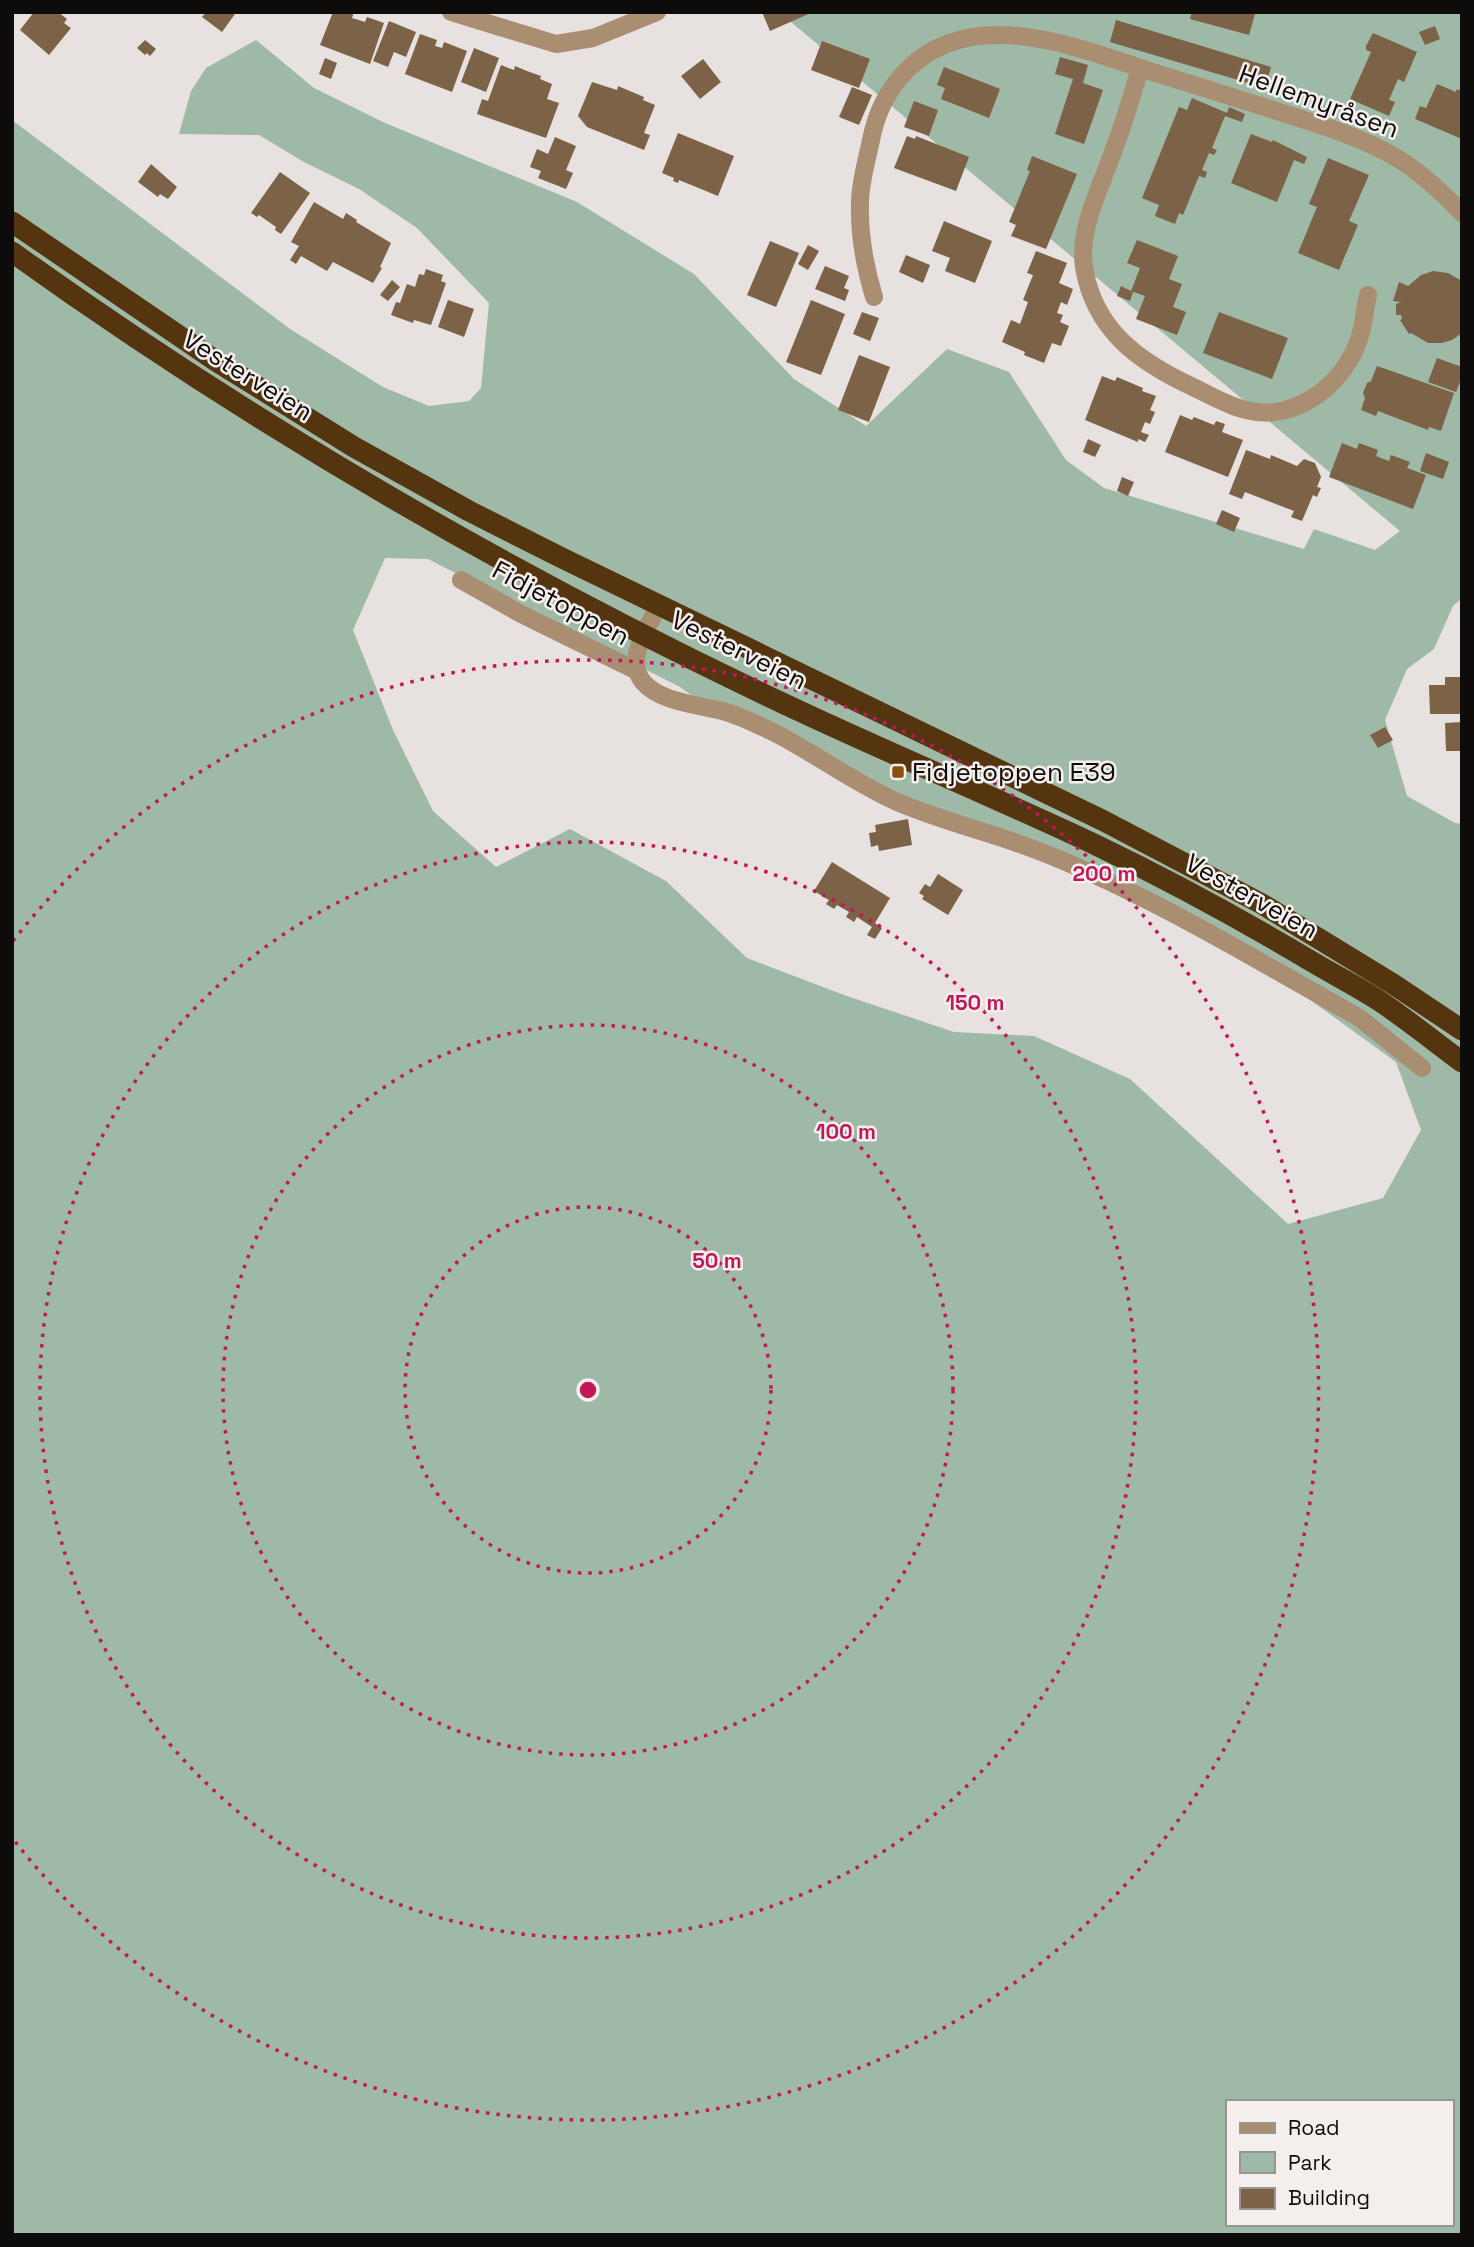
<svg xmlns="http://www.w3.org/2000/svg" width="1474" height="2247" viewBox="0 0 1474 2247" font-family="'Space Grotesk',sans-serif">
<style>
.green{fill:#9eb9a6;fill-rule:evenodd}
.building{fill:#7c6246}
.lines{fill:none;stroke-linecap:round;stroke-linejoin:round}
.minor{stroke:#a98e72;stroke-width:18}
.highway{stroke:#54350f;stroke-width:21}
.ring{fill:none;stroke:#c2185b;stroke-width:3.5;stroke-dasharray:3.5 7}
.poi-dot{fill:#8c500f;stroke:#f4eeec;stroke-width:2.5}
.labels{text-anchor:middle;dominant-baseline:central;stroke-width:5;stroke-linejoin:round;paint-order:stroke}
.street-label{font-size:26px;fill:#0e0c0b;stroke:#f4eeec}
.poi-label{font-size:26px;fill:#0e0c0b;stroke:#f4eeec;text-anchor:start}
.centre{fill:#c2185b;stroke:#f4eeec;stroke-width:3.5}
.ring-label{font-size:21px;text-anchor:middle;font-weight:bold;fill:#c2185b;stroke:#f4eeec;stroke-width:5;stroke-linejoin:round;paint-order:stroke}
</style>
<rect width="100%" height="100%" fill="#e7e1df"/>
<path class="green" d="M779 12H1462V598L1453 606 1434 649 1407 669 1385 720 1407 796 1455 823 1462 824V2235H12V120L290 329 383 387 429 406 469 401 481 388 489 303 417 228 359 189 304 162 259 135 179 134 191 91 206 68 256 40 314 88 385 123 577 202 694 274 794 379 866 426 947 349 1009 372 1066 460 1104 488 1304 549 1314 529 1375 550 1400 531ZM385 558 428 559 680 687 695 698 903 797 1161 912 1280 978 1396 1062 1421 1130 1383 1198 1288 1224 1130 1079 1034 1036 954 1032 844 995 747 958 666 881 570 829 496 867 433 811 393 730 353 630ZM1227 2102H1451V2224H1227Z"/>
<g class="building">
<polygon points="34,12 58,12 67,19 64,23 71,28 49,55 20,30"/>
<polygon points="206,12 232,12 235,14 222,32 202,17"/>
<polygon points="333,12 354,12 352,18 365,22 367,17 384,23 370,64 320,45"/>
<polygon points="762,12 813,12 770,31"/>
<polygon points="1192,12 1249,12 1255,14 1249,35 1190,19"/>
<polygon points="1116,20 1271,67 1265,88 1110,42"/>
<polygon points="389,21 416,32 406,57 394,52 388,67 373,61"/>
<polygon points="1435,26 1440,39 1425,45 1419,32"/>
<polygon points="1373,33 1417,52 1404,82 1398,79 1389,100 1395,102 1389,116 1350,99 1371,52 1366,50 1366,46"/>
<polygon points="420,34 437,40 435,46 442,48 444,42 467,51 452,92 405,74"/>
<polygon points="145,40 156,49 150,56 147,53 145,55 137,48"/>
<polygon points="822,41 870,59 859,88 811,70"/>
<polygon points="474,48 499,58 486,92 461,82"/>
<polygon points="1060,57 1088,65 1083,83 1103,90 1084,144 1055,134 1073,79 1055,74"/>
<polygon points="325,58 337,63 331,79 319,74"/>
<polygon points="703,59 721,82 700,99 681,76"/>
<polygon points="501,65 514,70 515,66 527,71 541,76 540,79 552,84 547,99 559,103 546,138 477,114 482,99 488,101"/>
<polygon points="944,67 1000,89 989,118 941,99 945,88 937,85"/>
<polygon points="592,82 617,90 618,86 644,97 643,100 655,105 644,133 650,135 644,150 587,127 578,116"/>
<polygon points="1437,84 1456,92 1457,89 1462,91 1462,139 1415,119 1420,106 1426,108"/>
<polygon points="852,87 872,95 859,125 839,117"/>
<polygon points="1192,98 1227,113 1229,107 1245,114 1242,122 1225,116 1212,148 1217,150 1214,155 1209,153 1202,170 1207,172 1205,178 1199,176 1183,215 1179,213 1175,224 1155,216 1159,205 1142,198 1179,107 1187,110"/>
<polygon points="914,101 938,110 929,136 904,127"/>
<polygon points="678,133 734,156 718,196 679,180 678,183 673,181 674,178 662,173"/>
<polygon points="1251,134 1272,142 1273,140 1307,157 1304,164 1294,160 1277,202 1231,183"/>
<polygon points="907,136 915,139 916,136 969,157 956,191 894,168"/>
<polygon points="555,137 576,146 566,170 573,173 566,189 538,178 541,171 530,167 537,149 548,154"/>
<polygon points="1032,156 1077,174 1046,249 1011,236 1016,225 1009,222 1030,171 1027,170"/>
<polygon points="1328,158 1369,175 1349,221 1358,225 1339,270 1298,253 1317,207 1309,204"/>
<polygon points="151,164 177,187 168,199 160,194 158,197 138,182"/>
<polygon points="280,172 310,193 281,234 275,230 276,227 259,215 257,217 251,213"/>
<polygon points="314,202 343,219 346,213 357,220 356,222 391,243 380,267 382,268 373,283 333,262 327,271 301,256 296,264 290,260 299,246 291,242"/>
<polygon points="944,221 992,241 975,283 945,271 950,258 932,251"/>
<polygon points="1137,240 1178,256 1169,279 1182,284 1173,307 1186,312 1177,335 1136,319 1145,296 1131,291 1140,268 1127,263"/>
<polygon points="770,241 799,253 776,307 747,295"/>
<polygon points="808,245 819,251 808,270 798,264"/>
<polygon points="1036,251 1067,263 1059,283 1073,289 1067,305 1061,302 1057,313 1063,315 1060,322 1069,326 1061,346 1052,343 1044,363 1024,355 1025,352 1002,342 1011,320 1020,324 1028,302 1023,300 1033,275 1027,273"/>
<polygon points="906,255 930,265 923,283 899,272"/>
<polygon points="825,266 849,276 844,288 849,290 845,301 815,289"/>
<polygon points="426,269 443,275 441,281 446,283 431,325 414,320 413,323 391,315 396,302 400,303 407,284 415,287 419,274 424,275"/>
<polygon points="1433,271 1448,273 1462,281 1462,333 1452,340 1442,343 1428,343 1411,333 1409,334 1400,320 1402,319 1401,315 1396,315 1396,304 1401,302 1393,301 1399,282 1408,286 1421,275"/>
<polygon points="392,280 400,287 388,301 380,295"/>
<polygon points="1121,286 1133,292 1130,301 1117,296"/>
<polygon points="448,300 474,309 464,337 438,327"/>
<polygon points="811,300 845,314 821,375 786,362"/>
<polygon points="862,312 879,318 870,341 853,334"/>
<polygon points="1219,312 1288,338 1272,379 1203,353"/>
<polygon points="859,355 890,367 869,422 838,410"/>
<polygon points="1437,358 1462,367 1462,377 1456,392 1428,382"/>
<polygon points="1377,366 1454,393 1441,431 1429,427 1428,430 1378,411 1376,416 1361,410 1365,398 1363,393 1367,383 1371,381"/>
<polygon points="1102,376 1115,381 1117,377 1143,388 1142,391 1156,396 1150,410 1155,412 1150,424 1145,422 1141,432 1149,435 1145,442 1138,439 1138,442 1085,420"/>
<polygon points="1180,415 1192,420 1194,417 1214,425 1216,421 1225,424 1222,432 1243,440 1228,477 1165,452"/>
<polygon points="1088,439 1101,445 1095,457 1083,452"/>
<polygon points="1342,443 1357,449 1359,443 1378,450 1376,456 1381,458 1389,461 1391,455 1410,462 1407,468 1426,475 1413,509 1329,477"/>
<polygon points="1246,450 1270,459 1271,455 1297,466 1304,459 1315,463 1321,477 1317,487 1321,488 1317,497 1313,495 1302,521 1291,517 1294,511 1245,492 1242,499 1229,494"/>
<polygon points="1426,453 1449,462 1443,479 1420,471"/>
<polygon points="1122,477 1134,482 1128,496 1117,491"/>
<polygon points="1222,510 1240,518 1234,532 1216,524"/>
<polygon points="1445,677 1460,677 1462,714 1430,714 1429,685 1445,685"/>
<polygon points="1462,722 1462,751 1446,751 1445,723"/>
<polygon points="1385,727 1393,740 1378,748 1370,735"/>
<polygon points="908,819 912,845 879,851 878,845 871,847 869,833 876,832 875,825"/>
<polygon points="832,862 890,898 875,923 882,928 875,939 867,935 872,927 857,917 854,922 846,917 849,912 837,905 834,909 826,904 829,900 814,891"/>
<polygon points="938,874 963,890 948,915 922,899 924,896 919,893 925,884 930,887"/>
</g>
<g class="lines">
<g class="minor">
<polyline points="451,12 556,44 593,38 657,12"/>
<path d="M1140 68C1132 96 1124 123 1114 149 1102 185 1078 228 1084 267 1094 330 1139 362 1193 387 1210 395 1228 406 1246 410 1296 423 1346 383 1360 336 1364 323 1365 308 1368 295"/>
<path d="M874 297C865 267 859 234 860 203 860 182 867 160 871 140 876 114 888 89 907 70 975 1 1085 51 1162 75 1220 93 1278 111 1335 130 1395 152 1417 167 1462 213"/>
<polyline points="461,580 521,614 637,671"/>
<path d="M660 604C649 625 624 659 643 682 661 703 701 705 726 712 743 717 760 726 775 733 816 754 853 782 895 801 945 823 999 834 1049 855 1152 897 1248 955 1344 1009L1361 1019 1422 1068"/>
</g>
<g class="highway">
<polyline points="12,222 216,361 354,447 469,511 562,558 1104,821 1262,904 1393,984 1462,1030"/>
<path d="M12 252C252 424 510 574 776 700 881 750 990 795 1096 845 1171 881 1244 921 1316 964 1338 977 1360 988 1381 1002 1409 1021 1435 1042 1462 1062"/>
</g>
</g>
<g class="ring">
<circle cx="588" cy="1390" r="183"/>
<circle cx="588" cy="1390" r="365"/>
<circle cx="588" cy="1390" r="548"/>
<path d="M13 941A730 730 0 1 1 13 1839"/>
</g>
<rect class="poi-dot" x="891" y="765" width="14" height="14" rx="3.5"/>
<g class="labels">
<g class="street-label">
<text transform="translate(1319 101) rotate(20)">Hellemyråsen</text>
<text transform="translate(248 375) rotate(32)">Vesterveien</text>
<text transform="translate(561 603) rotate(28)">Fidjetoppen</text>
<text transform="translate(739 650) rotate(26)">Vesterveien</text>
<text transform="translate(1252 896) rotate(29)">Vesterveien</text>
</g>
<g class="poi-label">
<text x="912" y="772">Fidjetoppen E39</text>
</g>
</g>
<circle cx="588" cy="1390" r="10" class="centre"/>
<g class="ring-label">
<text x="1104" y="881">200 m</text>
<text x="975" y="1010">150 m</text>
<text x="846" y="1139">100 m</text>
<text x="717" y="1268">50 m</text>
</g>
<rect width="1474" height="2247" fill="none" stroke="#0e0c0b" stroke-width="28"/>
<rect x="1226" y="2100" width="228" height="126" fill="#f4eeec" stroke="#989492" stroke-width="2"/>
<rect x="1240" y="2123" width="35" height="10" fill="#a98e72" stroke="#989492" stroke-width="2"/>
<text x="1288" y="2135" font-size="21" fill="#0e0c0b">Road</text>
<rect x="1240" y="2152" width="35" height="21" fill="#9eb9a6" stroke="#989492" stroke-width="2"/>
<text x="1288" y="2170" font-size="21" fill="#0e0c0b">Park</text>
<rect x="1240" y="2188" width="35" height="21" fill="#7c6246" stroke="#989492" stroke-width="2"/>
<text x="1288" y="2205" font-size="21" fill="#0e0c0b">Building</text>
</svg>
